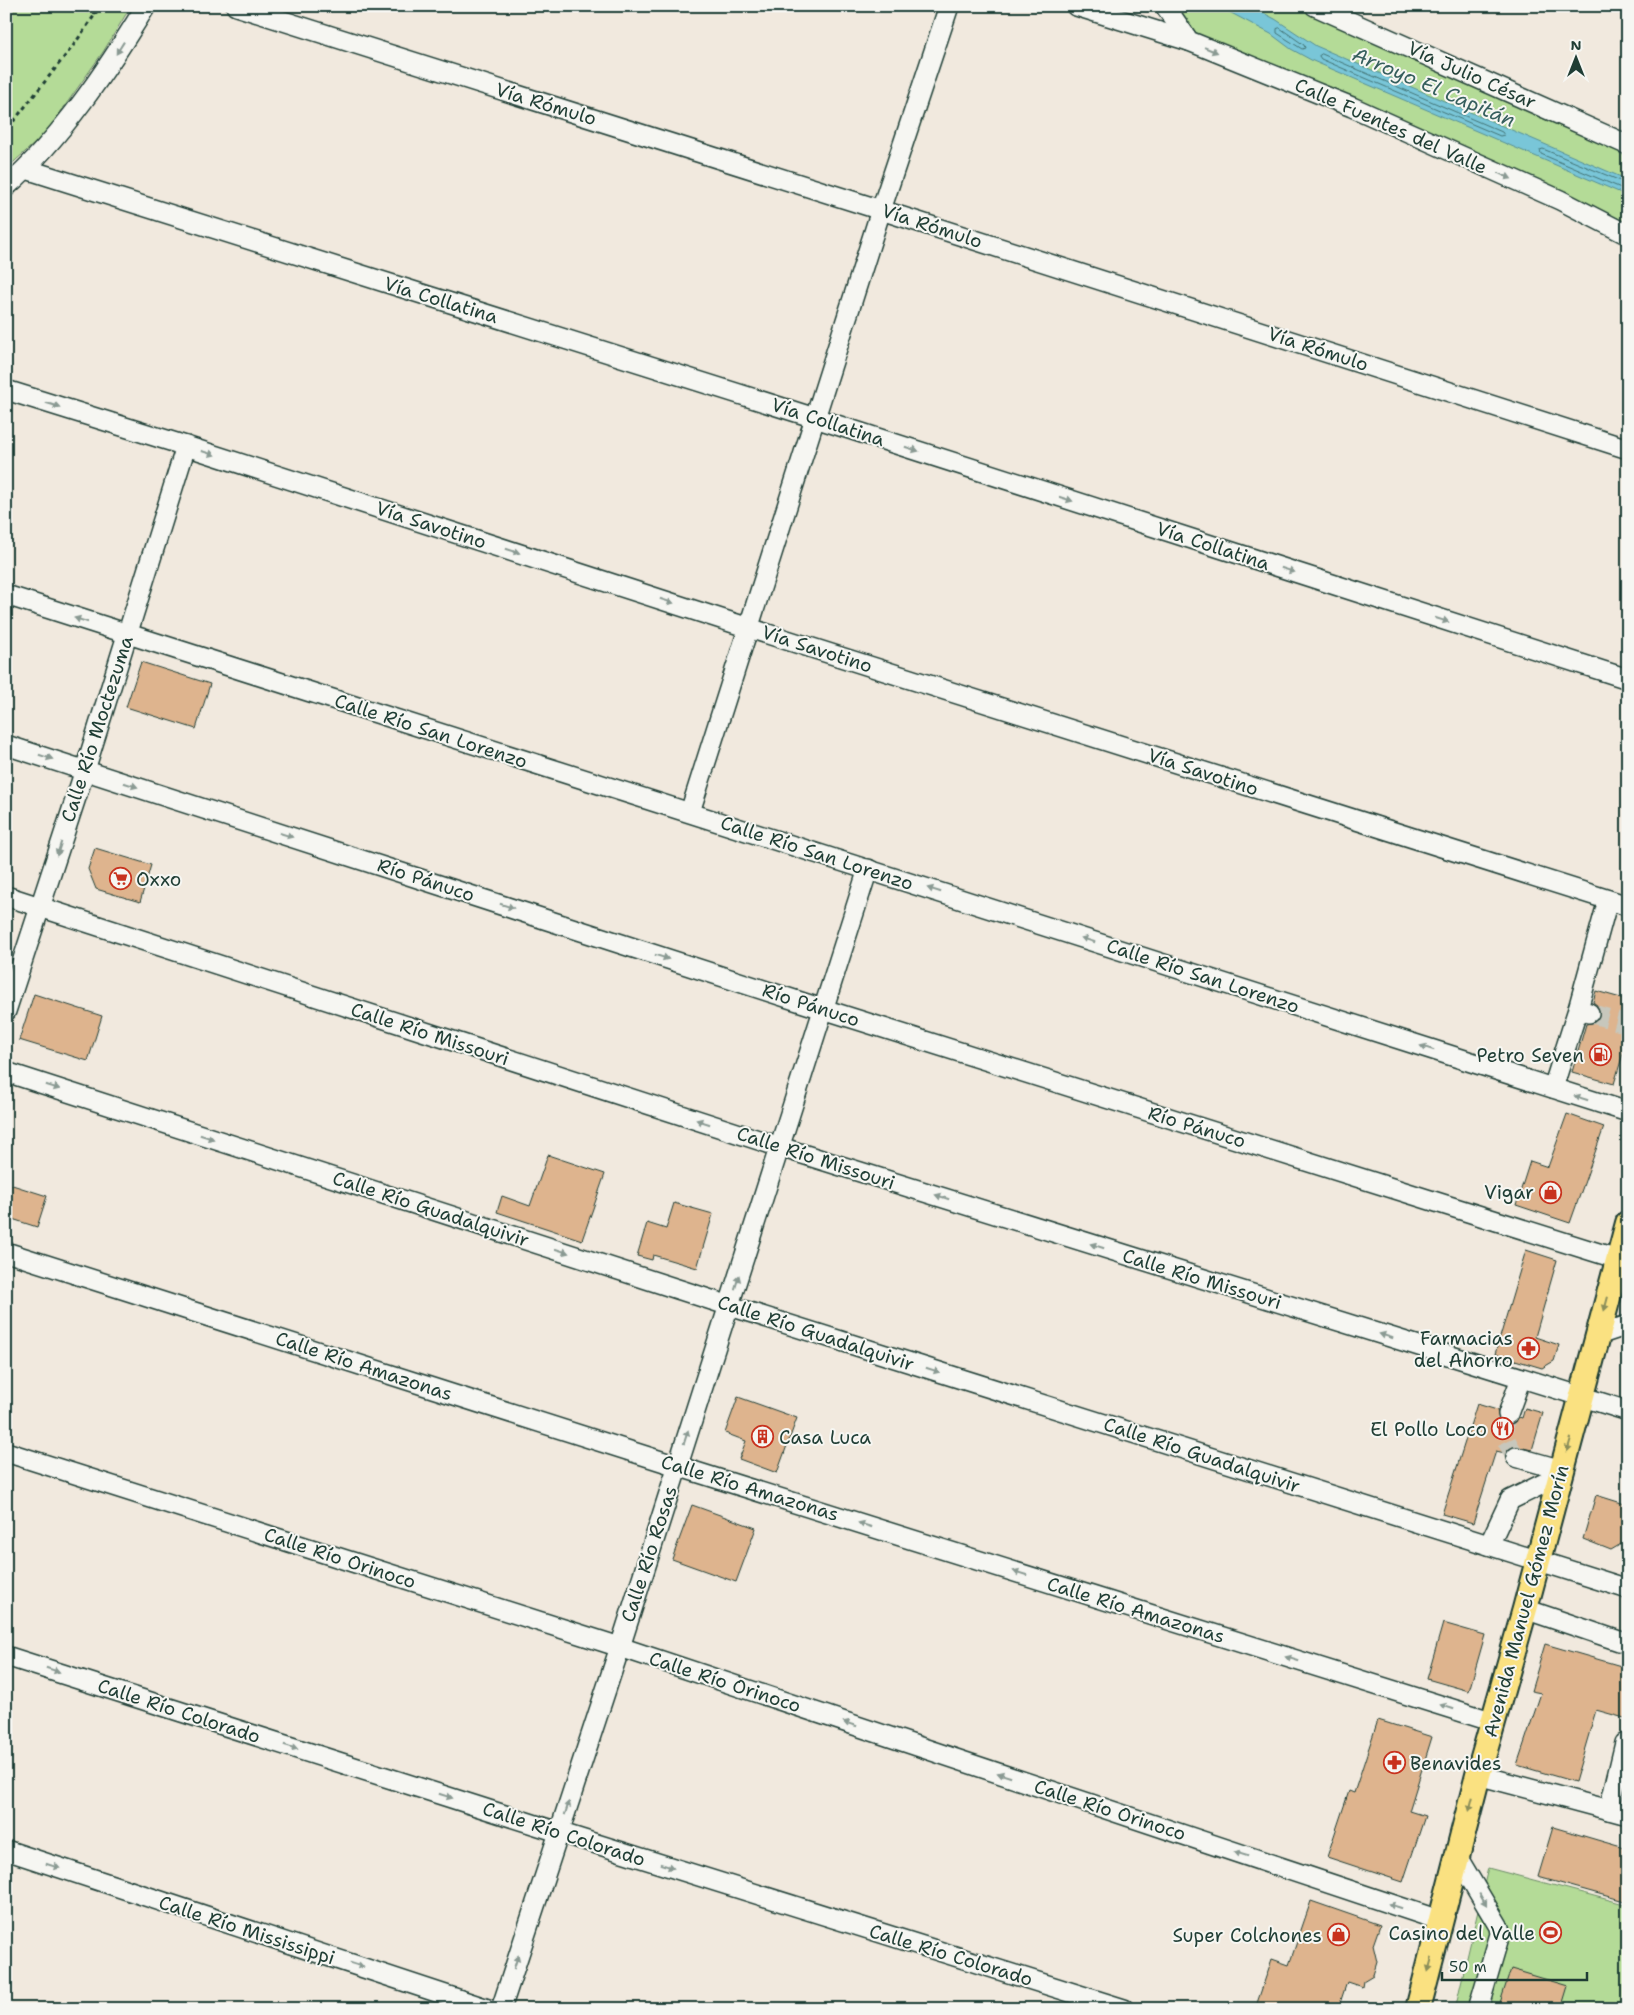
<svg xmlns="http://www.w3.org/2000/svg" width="1634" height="2015" viewBox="0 0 1634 2015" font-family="'Shantell Sans',sans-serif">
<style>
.green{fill:#b4db97;stroke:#6a8c66}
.water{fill:#79c6d8;stroke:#558f96}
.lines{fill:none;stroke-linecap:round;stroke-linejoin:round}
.shore{stroke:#437476;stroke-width:1}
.building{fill:#deb48e;stroke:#1f3d34}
.minor-tunnel{stroke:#c7c7bc;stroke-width:19;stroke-dasharray:19 9;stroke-linecap:butt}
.minor-casing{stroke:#1f3d34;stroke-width:22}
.major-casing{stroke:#1f3d34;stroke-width:28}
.path{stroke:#1f3d34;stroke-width:3;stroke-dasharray:4 4;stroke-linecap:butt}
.minor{stroke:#f6f6f2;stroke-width:19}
.major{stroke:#fae181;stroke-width:24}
.oneway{fill:#8a9a93}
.oneway2{fill:#8c8f5a}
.labels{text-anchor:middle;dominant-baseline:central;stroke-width:4;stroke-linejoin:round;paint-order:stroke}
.street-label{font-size:19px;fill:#1f3d34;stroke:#f6f6f2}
.poi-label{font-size:19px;fill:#1f3d34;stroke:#f6f6f2;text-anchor:end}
.water-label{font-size:20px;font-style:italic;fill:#365f5d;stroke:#f6f6f2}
</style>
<rect width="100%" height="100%" fill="#f1e9de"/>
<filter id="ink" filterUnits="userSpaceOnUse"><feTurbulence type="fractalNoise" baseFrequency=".02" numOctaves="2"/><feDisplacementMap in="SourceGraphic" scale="10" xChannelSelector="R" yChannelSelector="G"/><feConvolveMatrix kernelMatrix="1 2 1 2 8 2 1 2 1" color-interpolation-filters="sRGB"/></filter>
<g filter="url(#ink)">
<g class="green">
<polygon points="6,6 131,6 103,52 45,134 6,169"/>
<polygon points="1165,6 1315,6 1628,145 1628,235 1189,41"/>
<polygon points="1488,1868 1628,1905 1628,2009 1455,2009"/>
</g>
<polygon class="water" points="1218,6 1250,6 1275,19 1316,46 1628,180 1628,196 1313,61 1291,49 1271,34"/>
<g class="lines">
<g class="shore">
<polygon points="1280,28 1304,45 1305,48 1302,49 1277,33 1277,29"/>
<polygon points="1322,54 1502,132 1504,135 1500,136 1321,59 1319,56"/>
<polyline points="1628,184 1543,149 1540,150 1541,154 1628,191"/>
</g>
</g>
<g class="building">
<polygon points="141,662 210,684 196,729 126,707"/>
<polygon points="95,848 151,865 140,902 96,889 88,869"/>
<polygon points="1596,991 1628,1000 1628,1037 1614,1084 1572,1072 1586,1024 1596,1022 1600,1016 1598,1006 1593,1002"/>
<polygon points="34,994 102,1016 88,1061 19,1040"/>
<polygon points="1567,1114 1604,1127 1570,1223 1516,1205 1530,1161 1548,1167"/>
<polygon points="548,1155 605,1174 582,1240 497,1212 502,1196 530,1206"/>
<polygon points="6,1183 47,1196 37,1227 6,1217"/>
<polygon points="674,1203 713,1214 697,1268 653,1255 652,1260 637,1256 647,1223 666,1229"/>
<polygon points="1526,1250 1557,1260 1535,1337 1559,1345 1554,1361 1542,1368 1495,1354"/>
<polygon points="738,1397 797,1418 777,1473 739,1459 746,1441 725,1433"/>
<polygon points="1477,1404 1497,1410 1499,1421 1505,1425 1510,1425 1516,1422 1519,1417 1522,1418 1525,1408 1543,1413 1532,1450 1514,1446 1509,1449 1505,1453 1496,1451 1473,1523 1442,1514"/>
<polygon points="1596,1495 1628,1505 1628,1540 1611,1550 1583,1539"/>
<polygon points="692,1505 756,1528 736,1582 672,1559"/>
<polygon points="1443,1623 1485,1635 1469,1691 1427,1679"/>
<polygon points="1545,1644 1628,1668 1628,1719 1596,1710 1575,1782 1517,1765 1541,1693 1531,1691"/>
<polygon points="1378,1720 1432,1737 1409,1811 1425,1816 1403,1882 1327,1857 1349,1791 1354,1793"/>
<polygon points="1553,1827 1628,1849 1628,1902 1538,1877"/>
<polygon points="1311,1901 1380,1925 1373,1945 1377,1962 1373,1975 1363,1981 1362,1987 1347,1982 1338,2009 1255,2009 1272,1959 1289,1965"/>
<polygon points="1511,1969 1568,1986 1561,2009 1498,2009"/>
</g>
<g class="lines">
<g class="minor-tunnel">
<polyline points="1589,1013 1628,1024"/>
<path d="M1508 1414C1500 1434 1505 1439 1516 1457"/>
</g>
<defs>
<g id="minor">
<polyline points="236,6 881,210 1628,449"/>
<polyline points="1076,6 1189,41"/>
<polyline points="1165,6 1189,41 1352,107 1560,200 1628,235"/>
<polyline points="1315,6 1628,145"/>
<polyline points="26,169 815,418 1628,679"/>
<path d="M6 187C63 136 106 71 146 6"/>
<polyline points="6,390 186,446 749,628 1628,906"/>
<polyline points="6,595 1628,1112"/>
<polyline points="6,745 804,1003 1592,1251 1618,1259 1628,1257"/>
<polyline points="690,812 881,210 949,6"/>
<polyline points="6,896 780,1147 1628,1411"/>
<polyline points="6,1011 85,770 186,446"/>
<polyline points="1589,1013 1578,1009 1608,900"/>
<polyline points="6,1072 730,1306 1628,1589"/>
<polyline points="1553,1088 1578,1009"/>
<polyline points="6,1252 677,1466 1494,1722"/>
<polyline points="1598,1335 1628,1325"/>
<polyline points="1508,1414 1521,1378"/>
<polyline points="6,1452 620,1647 1442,1921"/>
<polyline points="1516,1457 1562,1470"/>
<polyline points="1489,1545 1510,1500 1561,1475"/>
<polyline points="1525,1609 1628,1644"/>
<polyline points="6,1656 536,1825 1124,2009"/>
<polyline points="1478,1775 1628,1815"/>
<polyline points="1609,1810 1625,1743"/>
<polyline points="6,1850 488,2009"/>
<polyline points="1458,1858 1499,1927 1500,1934 1478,2009"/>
<polyline points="501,2009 620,1647 868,869"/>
</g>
<polyline id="major" points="1418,2009 1478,1775 1525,1609 1628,1223"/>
</defs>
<use href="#minor" class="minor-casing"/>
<use href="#major" class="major-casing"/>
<polyline class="path" points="6,124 13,122 73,46 96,13 67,6"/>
<use href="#minor" class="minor"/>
<use href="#major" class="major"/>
</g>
<defs><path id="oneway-solid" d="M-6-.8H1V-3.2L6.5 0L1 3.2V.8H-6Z" transform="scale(1.25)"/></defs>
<g class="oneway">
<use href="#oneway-solid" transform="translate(120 48) rotate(122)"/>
<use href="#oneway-solid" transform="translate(1211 50) rotate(22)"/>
<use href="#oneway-solid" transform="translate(1505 176) rotate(24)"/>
<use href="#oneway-solid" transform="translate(53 405) rotate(17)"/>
<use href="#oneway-solid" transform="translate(912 449) rotate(18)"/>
<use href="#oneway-solid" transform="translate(208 453) rotate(18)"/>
<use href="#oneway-solid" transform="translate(1066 499) rotate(18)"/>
<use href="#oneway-solid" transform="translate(513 551) rotate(18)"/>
<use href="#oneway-solid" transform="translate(1288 570) rotate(18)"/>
<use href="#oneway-solid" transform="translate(667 601) rotate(18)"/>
<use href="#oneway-solid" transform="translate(81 620) rotate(-162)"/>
<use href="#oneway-solid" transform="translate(1442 620) rotate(18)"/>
<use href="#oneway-solid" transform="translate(46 757) rotate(18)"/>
<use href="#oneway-solid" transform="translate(131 785) rotate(18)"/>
<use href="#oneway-solid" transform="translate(286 835) rotate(18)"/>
<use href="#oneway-solid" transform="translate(59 849) rotate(108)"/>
<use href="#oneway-solid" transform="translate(934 890) rotate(-162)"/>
<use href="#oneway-solid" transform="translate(507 906) rotate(18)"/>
<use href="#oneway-solid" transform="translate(1088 940) rotate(-162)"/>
<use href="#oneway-solid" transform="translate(662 957) rotate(18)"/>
<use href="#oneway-solid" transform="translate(1427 1048) rotate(-162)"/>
<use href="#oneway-solid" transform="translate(53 1087) rotate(18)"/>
<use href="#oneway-solid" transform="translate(1581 1098) rotate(-162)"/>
<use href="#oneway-solid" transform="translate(703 1122) rotate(-162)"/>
<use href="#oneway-solid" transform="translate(207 1137) rotate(18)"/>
<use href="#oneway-solid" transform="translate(942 1197) rotate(-163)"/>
<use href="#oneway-solid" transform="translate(1097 1246) rotate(-163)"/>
<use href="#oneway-solid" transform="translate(562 1251) rotate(18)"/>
<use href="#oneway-solid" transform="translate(737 1282) rotate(-73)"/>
<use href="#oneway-solid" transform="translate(1386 1336) rotate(-163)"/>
<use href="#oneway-solid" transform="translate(933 1370) rotate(18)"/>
<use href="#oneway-solid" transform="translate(686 1437) rotate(-72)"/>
<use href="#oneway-solid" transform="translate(865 1525) rotate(-163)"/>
<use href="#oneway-solid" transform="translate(1020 1573) rotate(-163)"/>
<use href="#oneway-solid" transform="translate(1292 1659) rotate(-163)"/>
<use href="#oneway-solid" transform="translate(53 1670) rotate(18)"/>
<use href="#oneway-solid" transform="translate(1447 1707) rotate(-163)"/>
<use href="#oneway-solid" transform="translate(850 1724) rotate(-162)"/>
<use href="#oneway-solid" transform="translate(291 1747) rotate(18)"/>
<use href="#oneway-solid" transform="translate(1004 1775) rotate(-162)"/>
<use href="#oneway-solid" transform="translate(446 1796) rotate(18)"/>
<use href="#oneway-solid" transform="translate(567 1808) rotate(-72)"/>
<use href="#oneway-solid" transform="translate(1241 1854) rotate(-162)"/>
<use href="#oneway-solid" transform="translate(53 1866) rotate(18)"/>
<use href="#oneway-solid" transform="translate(667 1866) rotate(17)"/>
<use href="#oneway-solid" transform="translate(1483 1900) rotate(60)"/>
<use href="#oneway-solid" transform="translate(1395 1906) rotate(-162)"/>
<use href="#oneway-solid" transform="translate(516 1962) rotate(-72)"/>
<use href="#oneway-solid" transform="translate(357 1965) rotate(18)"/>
</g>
<g class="oneway2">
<use href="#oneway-solid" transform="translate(1606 1304) rotate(105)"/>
<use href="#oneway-solid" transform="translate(1569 1445) rotate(106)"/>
<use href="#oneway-solid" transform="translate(1471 1804) rotate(104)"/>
<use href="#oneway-solid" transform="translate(1430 1965) rotate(105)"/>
</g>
</g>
<defs>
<symbol id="supermarket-ring" viewBox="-11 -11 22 22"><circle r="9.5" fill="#f6f6f2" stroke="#c8321e" stroke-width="1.5"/><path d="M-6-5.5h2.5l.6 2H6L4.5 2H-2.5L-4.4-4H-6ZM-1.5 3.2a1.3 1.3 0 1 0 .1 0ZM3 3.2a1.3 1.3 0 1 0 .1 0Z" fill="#c8321e"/></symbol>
<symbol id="fuel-ring" viewBox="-11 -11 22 22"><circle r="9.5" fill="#f6f6f2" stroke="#c8321e" stroke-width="1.5"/><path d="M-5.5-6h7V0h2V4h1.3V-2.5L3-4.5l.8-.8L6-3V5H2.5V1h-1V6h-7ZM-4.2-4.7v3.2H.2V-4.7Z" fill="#c8321e"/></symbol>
<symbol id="shop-ring" viewBox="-11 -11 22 22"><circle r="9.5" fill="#f6f6f2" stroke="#c8321e" stroke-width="1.5"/><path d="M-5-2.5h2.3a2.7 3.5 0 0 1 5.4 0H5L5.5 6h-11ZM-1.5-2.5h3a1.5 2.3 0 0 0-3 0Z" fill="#c8321e"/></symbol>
<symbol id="pharmacy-ring" viewBox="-11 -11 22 22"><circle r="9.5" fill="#f6f6f2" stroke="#c8321e" stroke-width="1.5"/><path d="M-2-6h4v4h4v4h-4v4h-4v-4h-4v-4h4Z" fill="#c8321e"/></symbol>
<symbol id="restaurant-ring" viewBox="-11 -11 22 22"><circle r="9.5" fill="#f6f6f2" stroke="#c8321e" stroke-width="1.5"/><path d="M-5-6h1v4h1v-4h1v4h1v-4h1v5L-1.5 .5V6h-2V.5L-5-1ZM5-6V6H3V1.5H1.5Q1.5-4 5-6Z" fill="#c8321e"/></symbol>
<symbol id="building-ring" viewBox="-11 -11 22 22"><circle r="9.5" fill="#f6f6f2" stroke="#c8321e" stroke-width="1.5"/><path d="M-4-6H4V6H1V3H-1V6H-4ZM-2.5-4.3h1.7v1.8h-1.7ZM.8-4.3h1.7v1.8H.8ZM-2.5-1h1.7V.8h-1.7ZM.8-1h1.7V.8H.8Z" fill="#c8321e"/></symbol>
<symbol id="stadium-ring" viewBox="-11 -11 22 22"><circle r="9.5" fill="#f6f6f2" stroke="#c8321e" stroke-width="1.5"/><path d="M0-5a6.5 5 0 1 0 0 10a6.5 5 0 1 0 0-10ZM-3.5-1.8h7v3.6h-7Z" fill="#c8321e"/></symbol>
</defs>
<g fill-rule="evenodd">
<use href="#supermarket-ring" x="108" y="866" width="25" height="25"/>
<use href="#fuel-ring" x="1588" y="1042" width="25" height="25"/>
<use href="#shop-ring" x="1538" y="1180" width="25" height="25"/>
<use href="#pharmacy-ring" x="1516" y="1336" width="25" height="25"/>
<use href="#restaurant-ring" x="1490" y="1416" width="25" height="25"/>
<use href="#building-ring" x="750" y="1424" width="25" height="25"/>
<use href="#pharmacy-ring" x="1382" y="1750" width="25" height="25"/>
<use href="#stadium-ring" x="1538" y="1920" width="25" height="25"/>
<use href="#shop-ring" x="1326" y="1922" width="25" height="25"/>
</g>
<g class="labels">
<g class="street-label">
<text transform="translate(1472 75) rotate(24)">Vía Julio César</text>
<text transform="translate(546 104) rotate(17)">Vía Rómulo</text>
<text transform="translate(1391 126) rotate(24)">Calle Fuentes del Valle</text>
<text transform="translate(932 226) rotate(18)">Vía Rómulo</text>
<text transform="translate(441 300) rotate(17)">Vía Collatina</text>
<text transform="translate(1318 349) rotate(18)">Vía Rómulo</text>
<text transform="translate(828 422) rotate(18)">Vía Collatina</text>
<text transform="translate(431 525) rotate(18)">Vía Savotino</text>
<text transform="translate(1213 546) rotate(18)">Vía Collatina</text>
<text transform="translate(817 649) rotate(18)">Vía Savotino</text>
<text transform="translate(97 729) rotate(-72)">Calle Río Moctezuma</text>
<text transform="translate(431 731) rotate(18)">Calle Río San Lorenzo</text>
<text transform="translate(1203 772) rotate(18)">Vía Savotino</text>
<text transform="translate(817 853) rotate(18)">Calle Río San Lorenzo</text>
<text transform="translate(426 880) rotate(18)">Río Pánuco</text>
<text transform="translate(1203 976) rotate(18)">Calle Río San Lorenzo</text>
<text transform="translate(811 1005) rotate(18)">Río Pánuco</text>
<text transform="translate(430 1034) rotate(18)">Calle Río Missouri</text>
<text transform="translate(1197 1127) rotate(17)">Río Pánuco</text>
<text transform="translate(816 1158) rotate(18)">Calle Río Missouri</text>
<text transform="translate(431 1209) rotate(18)">Calle Río Guadalquivir</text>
<text transform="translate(1202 1279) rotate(17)">Calle Río Missouri</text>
<text transform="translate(816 1333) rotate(18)">Calle Río Guadalquivir</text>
<text transform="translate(364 1366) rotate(18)">Calle Río Amazonas</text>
<text transform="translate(1202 1455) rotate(18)">Calle Río Guadalquivir</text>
<text transform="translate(750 1488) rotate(17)">Calle Río Amazonas</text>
<text transform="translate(649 1554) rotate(-72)">Calle Río Rosas</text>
<text transform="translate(340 1558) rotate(18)">Calle Río Orinoco</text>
<text transform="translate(1526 1601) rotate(-75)">Avenida Manuel Gómez Morín</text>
<text transform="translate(1136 1610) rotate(17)">Calle Río Amazonas</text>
<text transform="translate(725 1682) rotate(18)">Calle Río Orinoco</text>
<text transform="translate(179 1711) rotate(18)">Calle Río Colorado</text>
<text transform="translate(1110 1810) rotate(18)">Calle Río Orinoco</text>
<text transform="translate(564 1834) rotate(18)">Calle Río Colorado</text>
<text transform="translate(247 1930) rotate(18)">Calle Río Mississippi</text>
<text transform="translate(951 1955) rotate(17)">Calle Río Colorado</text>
</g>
<g class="poi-label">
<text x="136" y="879" text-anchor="start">Oxxo</text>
<text x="1584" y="1055">Petro Seven</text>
<text x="1534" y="1192">Vigar</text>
<text x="1513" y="1338">Farmacias<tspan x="1513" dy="22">del Ahorro</tspan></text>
<text x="1487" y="1429">El Pollo Loco</text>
<text x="779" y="1437" text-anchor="start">Casa Luca</text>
<text x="1410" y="1763" text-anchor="start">Benavides</text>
<text x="1535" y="1933">Casino del Valle</text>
<text x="1322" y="1935">Super Colchones</text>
</g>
<g class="water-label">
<text transform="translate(1434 87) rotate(23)">Arroyo El Capitán</text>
</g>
</g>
<rect width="1634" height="2015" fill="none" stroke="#f6f6f2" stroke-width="25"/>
<rect x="12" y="12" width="1609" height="1990" fill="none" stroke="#1f3d34" stroke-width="2" filter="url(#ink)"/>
<g transform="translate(1576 58)" stroke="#f6f6f2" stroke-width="4" paint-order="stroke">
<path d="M0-4L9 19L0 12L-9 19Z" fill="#1f3d34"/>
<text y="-8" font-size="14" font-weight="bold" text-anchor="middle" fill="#1f3d34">N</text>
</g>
<path d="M1442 1972v8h145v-8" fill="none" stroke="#1f3d34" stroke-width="2.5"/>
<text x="1449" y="1972" font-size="15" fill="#1f3d34" stroke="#f6f6f2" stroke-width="4" paint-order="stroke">50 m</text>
</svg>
